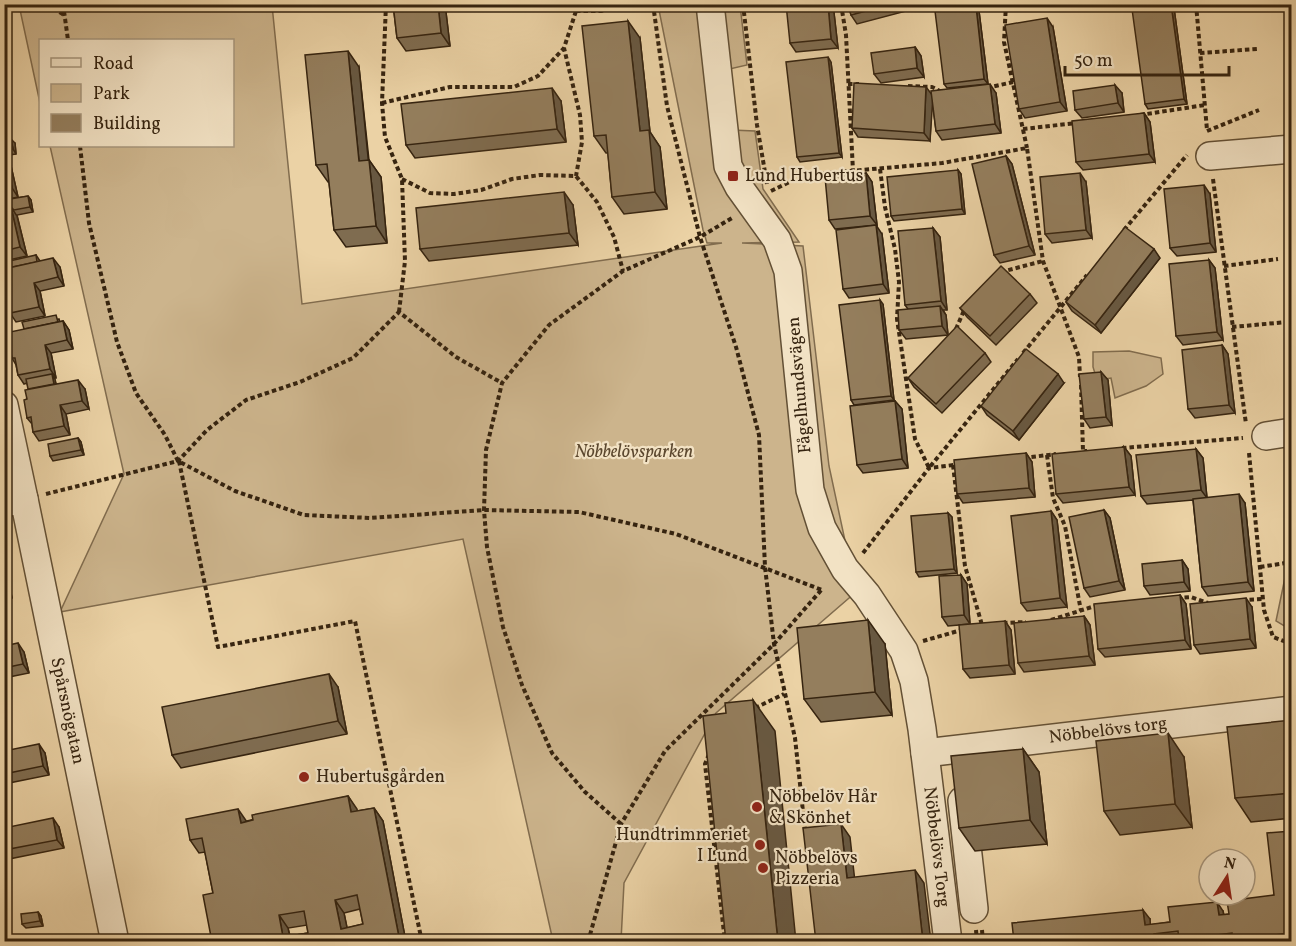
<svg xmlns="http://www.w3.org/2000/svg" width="1296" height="946" viewBox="0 0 1296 946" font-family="Vollkorn,serif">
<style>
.green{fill:#ccb48c;stroke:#816c4e;stroke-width:1.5}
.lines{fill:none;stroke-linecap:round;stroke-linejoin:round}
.minor-casing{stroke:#635035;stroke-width:30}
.path{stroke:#362410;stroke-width:4;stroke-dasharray:4.5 3;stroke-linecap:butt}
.minor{stroke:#f2e2c4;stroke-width:27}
.wall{fill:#7f6c50;stroke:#362410;stroke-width:1.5;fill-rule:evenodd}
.shaded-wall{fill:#685841;stroke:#362410;stroke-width:1.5}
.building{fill:#947e5d;stroke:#362410;stroke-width:1.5;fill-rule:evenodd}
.poi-dot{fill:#8f2418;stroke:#f2e2c4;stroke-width:2}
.labels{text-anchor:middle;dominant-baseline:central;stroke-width:4.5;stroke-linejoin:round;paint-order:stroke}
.poi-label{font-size:18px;fill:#362410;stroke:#f2e2c4;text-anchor:start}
.street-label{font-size:18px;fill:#362410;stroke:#f2e2c4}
.park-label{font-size:18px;font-style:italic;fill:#5c482f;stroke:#f2e2c4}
</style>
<rect width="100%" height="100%" fill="#ebd2a5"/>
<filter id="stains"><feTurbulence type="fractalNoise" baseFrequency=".00333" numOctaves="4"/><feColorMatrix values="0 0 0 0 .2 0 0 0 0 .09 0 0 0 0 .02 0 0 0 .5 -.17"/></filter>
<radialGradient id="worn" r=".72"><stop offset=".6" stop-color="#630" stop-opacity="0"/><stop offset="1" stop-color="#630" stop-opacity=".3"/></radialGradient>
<g class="green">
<polygon points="19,5 272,5 302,304 722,243 707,243 703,230 658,5 740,5 747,65 725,70 731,130 755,131 763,189 799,242 742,243 803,246 829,466 856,592 716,713 624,883 621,941 553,941 463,539 60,612 124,474 50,146 232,146 232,40 40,40 40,103"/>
<polygon points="1129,351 1161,358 1163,374 1146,386 1115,398 1111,378 1097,380 1093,367 1093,352"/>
<polygon points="1291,566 1292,566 1291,630 1276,621 1287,568"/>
</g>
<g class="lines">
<defs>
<g id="minor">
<polyline points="710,4 728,166 739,187 777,240 788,271 810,490 822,528 845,569 867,595 904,651 914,681 922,729 948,942"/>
<polyline points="1210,156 1292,149"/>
<polyline points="4,405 24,499"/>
<polyline points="1266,436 1292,432"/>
<polyline points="4,503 24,499 115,942"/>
<polyline points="925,753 1292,710"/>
<polyline points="962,801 974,909"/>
</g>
</defs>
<use href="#minor" class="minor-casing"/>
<g class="path">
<polyline points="47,4 64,15"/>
<polyline points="63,4 68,40"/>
<polyline points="386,4 382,103 385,137 402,179 405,261 399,312"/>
<polyline points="575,4 576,11 564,48 580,115 582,142 576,176"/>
<polyline points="653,4 667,106 700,237 736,347 759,435 765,567 774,644 795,738 805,830"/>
<polyline points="743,4 757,125 767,184"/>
<polyline points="841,4 846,35 853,171"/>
<polyline points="1006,4 1004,42 1027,148"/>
<polyline points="1196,4 1207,130"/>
<polyline points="576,11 601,11 630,4"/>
<polyline points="1200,53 1257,49"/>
<polyline points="848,84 859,84"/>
<polyline points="908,86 932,87 942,92"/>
<polyline points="987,88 1013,82"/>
<polyline points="382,103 450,87 514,87 538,76 564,48"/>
<polyline points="1140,115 1205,105"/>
<polyline points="1023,129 1076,123"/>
<polyline points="1207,131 1259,110"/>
<polyline points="80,146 89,223 117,342 136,393 165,435 178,461 235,491 304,515 370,518 484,510 579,512 676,534 822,590"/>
<polyline points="880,169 885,207 895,249 899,282 897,319 915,439 929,468 1018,359"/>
<polyline points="402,179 430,193 454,194 481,190 512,179 540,175 576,176 597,202 614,237 623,271"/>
<polyline points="1213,179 1246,424"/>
<polyline points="771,191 804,175 942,163 1027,148 1043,261 1079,357 1080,377"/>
<polyline points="1124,230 1187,155"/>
<polyline points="1224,266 1278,259"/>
<polyline points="1001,272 1043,261"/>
<polyline points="1232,327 1287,322"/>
<polyline points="956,329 965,308"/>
<polyline points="1023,353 1087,275"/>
<polyline points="1081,385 1083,451 1087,451"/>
<polyline points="1122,448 1243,438"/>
<polyline points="1249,453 1264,610 1273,637 1292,644"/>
<polyline points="1047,455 1053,498 1065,526 1081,611"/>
<polyline points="1024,458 1056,454"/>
<polyline points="179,461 218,647 355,621 422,942"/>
<polyline points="953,465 965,566 982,625 984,624"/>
<polyline points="46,494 178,461 207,430 246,400 300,382 353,358 399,312 456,357 502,383"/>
<polyline points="863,553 929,468 954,465"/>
<polyline points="1260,567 1292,562"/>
<polyline points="1177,598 1191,597 1208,603"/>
<polyline points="1242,600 1263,599"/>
<polyline points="1051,620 1098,605"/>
<polyline points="1003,623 1026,622"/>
<polyline points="923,641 965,629"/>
<polyline points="755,708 784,694"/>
<polyline points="709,754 705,764 725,942"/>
<polyline points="621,824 585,792 552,753 522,685 503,627 487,547 484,510 486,450 502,383 549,325 623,271 700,237 732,218"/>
<polyline points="4,927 8,942"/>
<polyline points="976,930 977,942"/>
<polyline points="982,930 983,942"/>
<polyline points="588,942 621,824 665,751 774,644 823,588"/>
</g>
<use href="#minor" class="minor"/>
</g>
<g class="wall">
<polygon points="315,4 363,4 363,6 320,11"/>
<polygon points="393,4 445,4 450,46 406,51 397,38"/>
<polygon points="833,4 838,48 796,52 790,43"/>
<polygon points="848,4 929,4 929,5 857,24 851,15"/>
<polygon points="1023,4 1078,4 1027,10"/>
<polygon points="1165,4 1172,4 1174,8 1187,104 1148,109 1145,104"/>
<polygon points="976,6 979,11 988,84 947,88 944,84"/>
<polygon points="1053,27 1067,111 1025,118 1019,109"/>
<polygon points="640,38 650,132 660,147 667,209 624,214 612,197 608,153 606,153 594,136"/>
<polygon points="915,47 921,56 924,77 881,83 874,74"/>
<polygon points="831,62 842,157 800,162 797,157"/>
<polygon points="359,67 369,160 381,177 387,243 346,247 334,230 329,182 328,182 316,165"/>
<polygon points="996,93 1001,133 942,140 936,131 932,99 930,141 858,137 852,128 932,95"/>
<polygon points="1122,93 1124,112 1082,118 1075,110"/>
<polygon points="561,101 566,142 415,158 406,145"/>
<polygon points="1144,113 1150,122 1155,162 1083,170 1076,162"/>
<polygon points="4,140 15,143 16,154 8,155 9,157 18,197 5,200 28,196 31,200 33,212 17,215 27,256 4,261"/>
<polygon points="1006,156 1012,164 1035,255 1000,263 994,255"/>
<polygon points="958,170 961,174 965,214 894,221 891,216"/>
<polygon points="866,173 872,182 877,225 835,229 829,220"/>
<polygon points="1086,182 1092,238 1052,243 1045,234"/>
<polygon points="1210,194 1216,252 1177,256 1170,248"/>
<polygon points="573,205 578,245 429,261 420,249"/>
<polygon points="933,228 940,237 947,310 943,310 946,315 948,335 906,339 899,330 908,309 905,305"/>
<polygon points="882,234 889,293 849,298 843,289"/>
<polygon points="36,255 40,261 60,267 64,286 40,291 45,316 16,322 10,313 8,305 4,300 4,269"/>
<polygon points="1160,258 1101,333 1072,311 1066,302"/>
<polygon points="1209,260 1215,268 1223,340 1183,345 1176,336"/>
<polygon points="1030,294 1037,303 996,345 967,317 960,308"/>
<polygon points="883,304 894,400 854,405 851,400"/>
<polygon points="59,319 60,322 63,321 69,330 73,349 51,353 56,378 54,378 56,384 85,389 89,409 66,414 70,435 39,441 33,432 32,424 27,418 27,399 29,390 27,383 24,384 18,375 16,365 12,358 24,329"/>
<polygon points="1222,345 1228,354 1235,413 1195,418 1188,409"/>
<polygon points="985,353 991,362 942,413 914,387 908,378"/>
<polygon points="1101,372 1108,380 1112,425 1090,428 1084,419"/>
<polygon points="1064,383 1019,440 987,415 981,406"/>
<polygon points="895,401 902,409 908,468 863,473 857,465"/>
<polygon points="78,438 81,442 84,455 53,461 50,456"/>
<polygon points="1124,447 1131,456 1135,495 1063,503 1056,494"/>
<polygon points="1196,449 1203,458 1207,498 1245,503 1254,591 1208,596 1202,587 1193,500 1147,504 1141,496"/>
<polygon points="1026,453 1032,462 1035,497 963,503 957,494"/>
<polygon points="1104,510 1110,518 1125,590 1090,597 1084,588"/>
<polygon points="1051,511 1057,520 1067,607 1027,611 1021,603"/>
<polygon points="948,513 952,517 957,573 919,577 916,572"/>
<polygon points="1182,560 1188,569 1190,591 1150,595 1144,586"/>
<polygon points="4,573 8,578 12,598 4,599"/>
<polygon points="961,575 967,584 970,624 948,626 942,617"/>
<polygon points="1180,595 1186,604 1191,649 1105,657 1098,649"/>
<polygon points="1252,607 1256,648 1200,654 1194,645"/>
<polygon points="1084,616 1090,625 1095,665 1024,672 1018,663"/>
<polygon points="1005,621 1011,630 1015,674 970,678 963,669"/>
<polygon points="885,644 892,715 821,722 804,699"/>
<polygon points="4,646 24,652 29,673 4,678"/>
<polygon points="338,687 347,734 181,768 172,755"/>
<polygon points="1292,720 1292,818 1251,822 1235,798"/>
<polygon points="1023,749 1039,772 1047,844 975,851 959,828"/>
<polygon points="4,751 45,753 49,775 4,784"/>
<polygon points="1184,757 1192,827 1120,835 1104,811"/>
<path d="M348 796 357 811 374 808 383 821 406 942H212L213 893 205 852 199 853 190 840 247 821ZM360 909 363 924 347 928 344 913ZM307 925 308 933 290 936 288 928Z"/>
<polygon points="59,827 64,848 4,860 4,828"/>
<polygon points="1292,831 1292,942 1179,942 1179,940 1168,942 1014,942 1150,919 1150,925 1170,922 1223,911 1224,915 1229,914 1274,895"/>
<polygon points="38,912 41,916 43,926 26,928 22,924"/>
</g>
<g class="shaded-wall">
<polygon points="438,4 445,4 450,46 441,33"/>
<polygon points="828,4 833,4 838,48 831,39"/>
<polygon points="1171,4 1174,8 1187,104 1184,99"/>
<polygon points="976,6 979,11 988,84 984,79"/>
<polygon points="1047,18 1053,27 1067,111 1060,102"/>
<polygon points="628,21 640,38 650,132 660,147 667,209 655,192 640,131"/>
<polygon points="915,47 921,56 924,77 917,68"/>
<polygon points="348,51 359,67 370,177 359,161"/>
<polygon points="828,57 831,62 842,157 839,153"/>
<polygon points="990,84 996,93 1001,133 995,124"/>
<polygon points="1115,85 1122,93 1124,112 1118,103"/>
<polygon points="926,87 933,96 930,141 924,133"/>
<polygon points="552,88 561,101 566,142 557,129"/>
<polygon points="1144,113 1150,122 1155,162 1149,154"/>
<polygon points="11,139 15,143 16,154 13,149"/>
<polygon points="4,150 9,157 18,197 12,188"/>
<polygon points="1006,156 1012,164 1035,255 1029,246"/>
<polygon points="369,160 381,177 387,243 376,226"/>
<polygon points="958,170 961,174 965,214 962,209"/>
<polygon points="866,173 872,182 877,225 870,216"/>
<polygon points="1080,173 1086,182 1092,238 1086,230"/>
<polygon points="1204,185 1210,194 1216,252 1210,243"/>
<polygon points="564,192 573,205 578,245 569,233"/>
<polygon points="28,196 31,200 33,212 30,207"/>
<polygon points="11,207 17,216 27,256 20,247"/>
<polygon points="876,225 882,234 889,293 883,284"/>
<polygon points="933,228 940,237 947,310 941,301"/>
<polygon points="1154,249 1160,258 1101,333 1095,325"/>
<polygon points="53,258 60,267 64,286 58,277"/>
<polygon points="1209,260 1215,268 1223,340 1217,332"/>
<polygon points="34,283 40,291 45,316 39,307"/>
<polygon points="880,300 883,304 894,400 891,396"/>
<polygon points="940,306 946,315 948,335 942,326"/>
<polygon points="63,321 69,330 73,349 67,340"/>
<polygon points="45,345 51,353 56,378 50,369"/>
<polygon points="1222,345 1228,354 1235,413 1229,405"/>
<polygon points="1101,372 1108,380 1112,425 1106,417"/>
<polygon points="52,374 55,379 57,388 54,384"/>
<polygon points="1058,374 1064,383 1019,440 1013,431"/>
<polygon points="78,380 85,389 89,409 82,401"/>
<polygon points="895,401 902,409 908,468 902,459"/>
<polygon points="60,405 66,414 70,435 64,426"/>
<polygon points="78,438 81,442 84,455 81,450"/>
<polygon points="1124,447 1131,456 1135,495 1129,487"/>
<polygon points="1196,449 1203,458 1207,498 1201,490"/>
<polygon points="1026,453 1032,462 1035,497 1029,488"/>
<polygon points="1239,494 1245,503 1254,591 1248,582"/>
<polygon points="1104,510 1110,518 1125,590 1119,581"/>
<polygon points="1051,511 1057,520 1067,607 1060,598"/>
<polygon points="948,513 952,517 957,573 954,569"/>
<polygon points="1182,560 1188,569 1190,591 1184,582"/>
<polygon points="4,573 8,578 12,598 6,589 4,582"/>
<polygon points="961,575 967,584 970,624 964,615"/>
<polygon points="1180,595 1186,604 1191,649 1185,640"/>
<polygon points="1246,598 1252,607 1256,648 1250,639"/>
<polygon points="1084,616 1090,625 1095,665 1089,656"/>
<polygon points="868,620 885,644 892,715 875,692"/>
<polygon points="1005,621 1011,630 1015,674 1009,665"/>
<polygon points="18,643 24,652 29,673 23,664"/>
<polygon points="329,674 338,687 347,734 338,721"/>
<polygon points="753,700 775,731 796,942 778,942"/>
<polygon points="1168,733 1184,757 1192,827 1175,804"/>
<polygon points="39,744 45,753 49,775 43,766"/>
<polygon points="1023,749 1039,772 1047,844 1030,820"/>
<polygon points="348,796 357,809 360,825 351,812"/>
<polygon points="374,808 383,821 406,942 402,942 399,937"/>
<polygon points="238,809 247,822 241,823"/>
<polygon points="53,818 59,827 64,848 57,840"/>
<polygon points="841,824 850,837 856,891 847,878"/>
<polygon points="915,870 924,883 931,942 923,942"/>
<polygon points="335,900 344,913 350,942 341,929"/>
<polygon points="1217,902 1223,911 1225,924 1219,915"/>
<polygon points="1143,910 1150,919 1151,934 1145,925"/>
<polygon points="38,912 41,916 43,926 40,921"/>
<polygon points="279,915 288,928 291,942 283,937"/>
<polygon points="1154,934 1159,942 1155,942"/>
</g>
<g class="building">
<polygon points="393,4 438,4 441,33 397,38"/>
<polygon points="786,4 828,4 831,39 790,43"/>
<polygon points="848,4 892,4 851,15"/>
<polygon points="1165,4 1171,4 1184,99 1145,104 1132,9"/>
<polygon points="976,6 984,79 944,84 935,11"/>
<polygon points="1047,18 1060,102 1019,109 1005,25"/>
<polygon points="628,21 640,131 649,130 655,192 612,197 606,135 594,136 582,26"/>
<polygon points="915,47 917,68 874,74 871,53"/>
<polygon points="348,51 359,161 369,160 376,226 334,230 327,164 316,165 305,55"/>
<polygon points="828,57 839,153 797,157 786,62"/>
<polygon points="854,83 926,87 924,133 852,128"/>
<polygon points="990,84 995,124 936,131 931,91"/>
<polygon points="1115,85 1118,103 1075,110 1073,91"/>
<polygon points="552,88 557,129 406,145 401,104"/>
<polygon points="1144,113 1149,154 1076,162 1072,121"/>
<polygon points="11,139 13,149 5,151 4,140"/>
<polygon points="4,154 12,188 4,190"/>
<polygon points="1006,156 1029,246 994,255 972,164"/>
<polygon points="958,170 962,209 891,216 887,177"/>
<polygon points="866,173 870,216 829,220 825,177"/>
<polygon points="1080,173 1086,230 1045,234 1040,177"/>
<polygon points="1204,185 1210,243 1170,248 1164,189"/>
<polygon points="564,192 569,233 420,249 416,208"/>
<polygon points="28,196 30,207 14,210 11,207 4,209 4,200"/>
<polygon points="11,207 20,247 4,251 4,209"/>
<polygon points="876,225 883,284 843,289 836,230"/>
<polygon points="1125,227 1154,249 1095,325 1066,302"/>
<polygon points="933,228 941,301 905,305 898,231"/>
<polygon points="36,255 37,262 7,268 5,262"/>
<polygon points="53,258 58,277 34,283 39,307 10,313 6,295 4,295 4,269"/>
<polygon points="1209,260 1217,332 1176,336 1169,264"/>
<polygon points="1001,266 1030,294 990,336 960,308"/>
<polygon points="880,300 891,396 851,400 839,305"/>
<polygon points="940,306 942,326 899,330 898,310"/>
<polygon points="56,315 58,322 24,329 22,322"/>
<polygon points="63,321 67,340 45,345 50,369 18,375 15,358 12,358 8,339 11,339 10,332"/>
<polygon points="957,326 985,353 936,404 908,378"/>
<polygon points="1222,345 1229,405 1188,409 1182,350"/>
<polygon points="1026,349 1058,374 1013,431 981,406"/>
<polygon points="1101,372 1106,417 1084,419 1079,374"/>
<polygon points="52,374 54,384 28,389 26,379"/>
<polygon points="78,380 82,401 60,405 64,426 33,432 31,417 27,418 24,400 27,399 25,390"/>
<polygon points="895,401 902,459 857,465 850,406"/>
<polygon points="78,438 81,450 50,456 48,444"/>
<polygon points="1124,447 1129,487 1056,494 1052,454"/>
<polygon points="1196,449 1201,490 1141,496 1136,455"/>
<polygon points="1026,453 1029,488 957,494 954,460"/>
<polygon points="1239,494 1248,582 1202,587 1193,499"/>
<polygon points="1104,510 1119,581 1084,588 1069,517"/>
<polygon points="1051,511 1060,598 1021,603 1011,516"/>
<polygon points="948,513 954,569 916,572 911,516"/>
<polygon points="1182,560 1184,582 1144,586 1142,564"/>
<polygon points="961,575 964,615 942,617 939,576"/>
<polygon points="1180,595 1185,640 1098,649 1094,604"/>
<polygon points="1246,598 1250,639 1194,645 1190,604"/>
<polygon points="1084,616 1089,656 1018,663 1014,623"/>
<polygon points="868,620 875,692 804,699 797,628"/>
<polygon points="1005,621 1009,665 963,669 959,625"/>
<polygon points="18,643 23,664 4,668 4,646"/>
<polygon points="329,674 338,721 172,755 162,707"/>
<polygon points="753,700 778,942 726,942 703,716 726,713 725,703"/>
<polygon points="1292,720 1292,793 1235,798 1227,727"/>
<polygon points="1168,733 1175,804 1104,811 1096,741"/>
<polygon points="39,744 43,766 4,774 4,751"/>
<polygon points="1023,749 1030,820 959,828 951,756"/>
<path d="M348 796 351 812 374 808 399 937 378 942H212L203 895 213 893 202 838 190 840 186 819 238 809 241 823 253 820 252 815ZM357 895 363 924 341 929 335 900ZM304 911 308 933 283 937 279 915Z"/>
<polygon points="53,818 57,840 4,850 4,828"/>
<polygon points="841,824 847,878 915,870 923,942 816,942 803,828"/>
<polygon points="1292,831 1292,937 1291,933 1232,940 1232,933 1217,935 1217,942 1179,942 1178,931 1154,934 1155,942 1014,942 1012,923 1143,910 1145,925 1170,922 1168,907 1217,902 1219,915 1229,914 1227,901 1274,895 1267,833"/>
<polygon points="38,912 40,921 22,924 21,914"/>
</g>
<g class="poi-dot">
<rect x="727" y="170" width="12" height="12" rx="3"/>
<circle cx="304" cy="777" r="6"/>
<circle cx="757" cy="807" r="6"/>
<circle cx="760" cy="845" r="6"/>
<circle cx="763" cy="868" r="6"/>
</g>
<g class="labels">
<g class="poi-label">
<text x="745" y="176">Lund Hubertus</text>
<text x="316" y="777">Hubertusgården</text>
<text x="769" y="797">Nöbbelöv Hår<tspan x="769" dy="21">&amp; Skönhet</tspan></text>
<text x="748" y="835" text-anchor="end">Hundtrimmeriet<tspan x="748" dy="21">I Lund</tspan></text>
<text x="775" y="858">Nöbbelövs<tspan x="775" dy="21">Pizzeria</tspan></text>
</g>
<g class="street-label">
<text transform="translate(800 385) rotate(-95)">Fågelhundsvägen</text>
<text transform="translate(67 711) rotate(78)">Spårsnögatan</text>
<text transform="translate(1108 731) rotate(-7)">Nöbbelövs torg</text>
<text transform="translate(936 847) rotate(83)">Nöbbelövs Torg</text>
</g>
<g class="park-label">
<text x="634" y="452">Nöbbelövsparken</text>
</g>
</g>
<rect width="1296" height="946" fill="none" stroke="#ebd2a5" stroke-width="24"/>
<rect x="6" y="6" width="1284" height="934" fill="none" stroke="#362410" stroke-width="3"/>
<rect x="12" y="12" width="1272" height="922" fill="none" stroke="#362410" stroke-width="1.5"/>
<rect x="39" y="39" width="195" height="108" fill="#f2e2c4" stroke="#a7967c" stroke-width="1.5"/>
<rect x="51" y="58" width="30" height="9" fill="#f2e2c4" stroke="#a7967c" stroke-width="1.5"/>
<text x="93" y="69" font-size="18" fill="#362410">Road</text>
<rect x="51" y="84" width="30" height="18" fill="#ccb48c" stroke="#a7967c" stroke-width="1.5"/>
<text x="93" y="99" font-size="18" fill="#362410">Park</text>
<rect x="51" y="114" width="30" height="18" fill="#947e5d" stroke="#a7967c" stroke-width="1.5"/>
<text x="93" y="129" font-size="18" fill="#362410">Building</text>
<g transform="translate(1227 877) rotate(12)"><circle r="28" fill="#f2e2c4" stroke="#a7967c" stroke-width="1.5"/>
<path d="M0-4.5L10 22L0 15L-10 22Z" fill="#8f2418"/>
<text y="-9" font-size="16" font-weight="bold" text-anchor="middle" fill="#362410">N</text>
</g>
<path d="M1065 66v9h164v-9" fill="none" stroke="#362410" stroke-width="3"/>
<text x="1074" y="66" font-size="18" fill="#362410" stroke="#f2e2c4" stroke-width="4.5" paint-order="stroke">50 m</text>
<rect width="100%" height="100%" filter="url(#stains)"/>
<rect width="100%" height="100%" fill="url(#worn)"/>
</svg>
